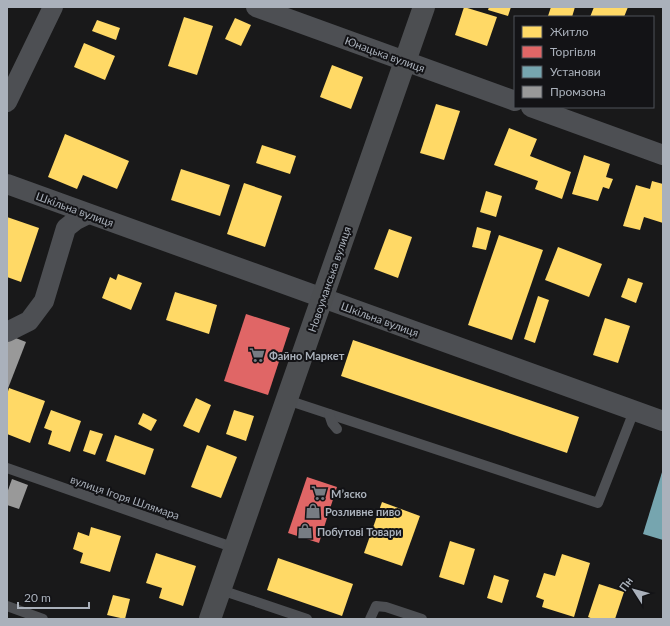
<svg xmlns="http://www.w3.org/2000/svg" width="670" height="626" viewBox="0 0 670 626" font-family="Lato,sans-serif">
<style>
.homes{fill:#ffd966}
.shops{fill:#e06666}
.public{fill:#76a5af}
.industry{fill:#999}
.lines{fill:none;stroke-linecap:round;stroke-linejoin:round}
.lane{stroke:#4d4f53;stroke-width:10}
.street{stroke:#4d4f53;stroke-width:20}
.secondary{stroke:#4c4e51;stroke-width:22}
.labels{text-anchor:middle;dominant-baseline:central;stroke-width:4;stroke-linejoin:round;paint-order:stroke}
.street-label{font-size:11px;fill:#aab1bb;stroke:#131316}
.poi-label{font-size:11px;font-weight:bold;fill:#aab1bb;stroke:#131316;text-anchor:start}
</style>
<rect width="100%" height="100%" fill="#19191a"/>
<g class="homes">
<polygon points="464,7 497,17 487,46 455,35"/>
<polygon points="489,7 511,7 508,16 488,10"/>
<polygon points="551,7 575,7 572,17 550,17 548,16"/>
<polygon points="594,7 628,7 624,17 590,17"/>
<polygon points="184,17 213,26 197,75 168,66"/>
<polygon points="235,18 251,25 241,46 225,39"/>
<polygon points="97,20 120,28 116,40 92,31"/>
<polygon points="84,43 115,56 105,80 74,67"/>
<polygon points="332,65 363,77 351,109 320,97"/>
<polygon points="436,104 460,111 444,160 420,153"/>
<polygon points="509,128 537,139 530,156 571,172 562,199 535,189 538,181 494,165"/>
<polygon points="65,134 129,161 117,189 83,175 77,189 48,177"/>
<polygon points="262,145 296,156 290,174 256,163"/>
<polygon points="584,155 610,164 606,177 613,179 609,189 603,187 598,201 572,194"/>
<polygon points="181,169 230,185 220,216 171,200"/>
<polygon points="652,181 663,184 663,223 644,217 640,230 623,226 636,185 650,189"/>
<polygon points="244,183 282,196 265,247 227,234"/>
<polygon points="486,191 502,196 496,217 480,212"/>
<polygon points="7,217 39,228 21,282 7,277"/>
<polygon points="477,227 491,231 486,250 472,247"/>
<polygon points="389,229 412,237 398,278 374,269"/>
<polygon points="499,235 543,250 512,340 468,325"/>
<polygon points="558,247 602,264 589,297 545,280"/>
<polygon points="118,274 142,283 131,310 102,298 110,277 116,280"/>
<polygon points="628,278 643,283 636,303 621,297"/>
<polygon points="175,292 217,305 209,334 166,320"/>
<polygon points="538,296 549,300 535,343 524,339"/>
<polygon points="605,318 630,326 618,363 593,355"/>
<polygon points="353,340 579,417 567,453 341,376"/>
<polygon points="9,388 45,401 30,443 7,434 7,395"/>
<polygon points="196,398 211,405 199,433 183,426"/>
<polygon points="51,410 81,421 70,452 48,444 52,431 44,428"/>
<polygon points="234,410 254,416 246,441 226,434"/>
<polygon points="143,413 157,420 151,431 138,424"/>
<polygon points="90,430 103,434 95,455 83,451"/>
<polygon points="115,435 154,449 145,475 106,461"/>
<polygon points="207,445 237,457 221,498 191,487"/>
<polygon points="382,502 420,516 402,566 364,553"/>
<polygon points="91,527 121,536 110,572 80,563 83,553 73,549 78,532 89,536"/>
<polygon points="450,541 475,549 464,585 439,577"/>
<polygon points="156,553 196,566 183,606 159,598 162,588 146,583"/>
<polygon points="562,554 590,563 574,617 542,607 544,600 536,597 544,573 555,576"/>
<polygon points="278,558 353,584 342,616 267,590"/>
<polygon points="494,575 509,580 502,603 487,598"/>
<polygon points="599,584 624,592 615,619 593,619 588,617"/>
<polygon points="113,595 130,599 125,619 107,615"/>
</g>
<g class="shops">
<polygon points="246,314 290,328 268,395 224,381"/>
<polygon points="307,477 337,487 319,543 288,533"/>
</g>
<polygon class="public" points="663,469 663,540 643,534"/>
<g class="industry">
<polygon points="8,335 26,342 7,391 7,339"/>
<polygon points="12,479 28,485 19,509 7,505 7,493"/>
</g>
<g class="lines">
<g class="lane">
<polyline points="287,400 598,503 634,411"/>
<polyline points="329,414 332,423 337,429"/>
<polyline points="7,468 235,548"/>
<polyline points="221,590 307,619"/>
<polyline points="7,606 43,619"/>
<polyline points="370,619 376,606 386,607 422,619"/>
</g>
<g class="street">
<polyline points="256,7 515,101"/>
<polyline points="7,102 53,7"/>
<polyline points="531,107 663,155"/>
<polyline points="7,184 663,421"/>
<polyline points="7,332 29,321 44,301 66,228 76,220 88,214"/>
</g>
<polyline class="secondary" points="210,619 424,7"/>
</g>
<defs>
<symbol id="supermarket-bare" viewBox="-9 -9 18 18"><path d="M-6-5.5h2.5l.6 2H6L4.5 2H-2.5L-4.4-4H-6ZM-1.5 3.2a1.3 1.3 0 1 0 .1 0ZM3 3.2a1.3 1.3 0 1 0 .1 0Z" fill="#777c83" stroke="#131316" stroke-width="2.5" paint-order="stroke"/></symbol>
<symbol id="shop-bare" viewBox="-9 -9 18 18"><path d="M-5-2.5h2.3a2.7 3.5 0 0 1 5.4 0H5L5.5 6h-11ZM-1.5-2.5h3a1.5 2.3 0 0 0-3 0Z" fill="#777c83" stroke="#131316" stroke-width="2.5" paint-order="stroke"/></symbol>
</defs>
<g fill-rule="evenodd">
<use href="#supermarket-bare" x="246" y="344" width="22" height="22"/>
<use href="#supermarket-bare" x="308" y="482" width="22" height="22"/>
<use href="#shop-bare" x="302" y="500" width="22" height="22"/>
<use href="#shop-bare" x="294" y="520" width="22" height="22"/>
</g>
<g class="labels">
<g class="street-label">
<text transform="translate(385 54) rotate(20)">Юнацька вулиця</text>
<text transform="translate(75 209) rotate(20)">Шкільна вулиця</text>
<text transform="translate(329 279) rotate(-71)">Новоуманська вулиця</text>
<text transform="translate(380 319) rotate(20)">Шкільна вулиця</text>
<text transform="translate(125 497) rotate(19)">вулиця Ігоря Шлямара</text>
</g>
<g class="poi-label">
<text x="269" y="355">Файно Маркет</text>
<text x="331" y="493">Мʼяско</text>
<text x="325" y="511">Розливне пиво</text>
<text x="317" y="531">Побутові Товари</text>
</g>
</g>
<rect width="670" height="626" fill="none" stroke="#aab1bb" stroke-width="16"/>
<rect x="514" y="16" width="140" height="92" fill="#131316" stroke="#4f5258"/>
<rect x="522" y="26" width="20" height="12" fill="#ffd966" stroke="#4f5258"/>
<text x="550" y="36" font-size="12" fill="#aab1bb">Житло</text>
<rect x="522" y="46" width="20" height="12" fill="#e06666" stroke="#4f5258"/>
<text x="550" y="56" font-size="12" fill="#aab1bb">Торгівля</text>
<rect x="522" y="66" width="20" height="12" fill="#76a5af" stroke="#4f5258"/>
<text x="550" y="76" font-size="12" fill="#aab1bb">Установи</text>
<rect x="522" y="86" width="20" height="12" fill="#999999" stroke="#4f5258"/>
<text x="550" y="96" font-size="12" fill="#aab1bb">Промзона</text>
<g transform="translate(634 590) rotate(306)" stroke="#131316" stroke-width="3" paint-order="stroke">
<path d="M0-3L7 15L0 10L-7 15Z" fill="#aab1bb"/>
<text y="-6" font-size="11" font-weight="bold" text-anchor="middle" fill="#aab1bb">Пн</text>
</g>
<path d="M18 602v6h71v-6" fill="none" stroke="#aab1bb" stroke-width="2"/>
<text x="24" y="602" font-size="12" fill="#aab1bb" stroke="#131316" stroke-width="3" paint-order="stroke">20 m</text>
</svg>
